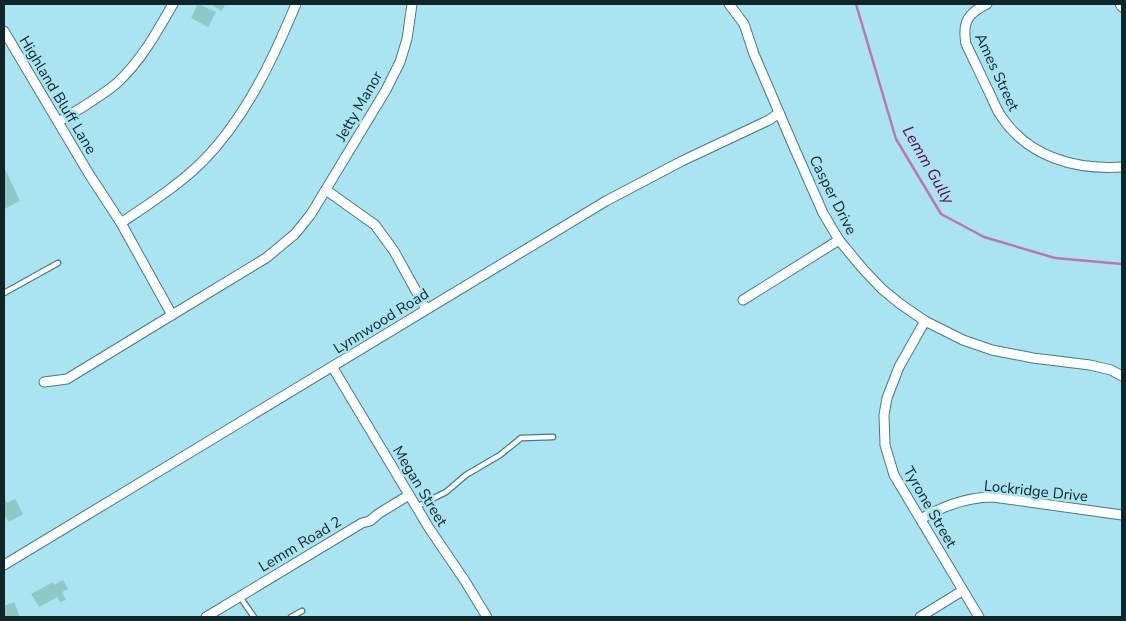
<svg xmlns="http://www.w3.org/2000/svg" width="1126" height="621" viewBox="0 0 1126 621" font-family="'Nunito Sans',sans-serif">
<style>
.lines{fill:none;stroke-linecap:round;stroke-linejoin:round}
.stream{stroke:#c073b4;stroke-width:2.5}
.building{fill:#8ec9c7}
.lane-casing{stroke:#457c87;stroke-width:7}
.street-casing{stroke:#457c87;stroke-width:11}
.lane{stroke:#fff;stroke-width:4.5}
.street{stroke:#fff;stroke-width:9}
.labels{text-anchor:middle;dominant-baseline:central;stroke-width:5;stroke-linejoin:round;paint-order:stroke}
.street-label{font-size:15px;fill:#0e252a;stroke:#aae4f0}
.water-label{font-size:16px;font-style:italic;fill:#68025f;stroke:#aae4f0}
</style>
<rect width="100%" height="100%" fill="#aae4f0"/>
<g class="lines">
<polyline class="stream" points="856,4 896,139 941,214 984,237 1055,258 1122,264"/>
</g>
<g class="building">
<polygon points="198,4 216,12 208,27 191,18"/>
<polygon points="211,4 226,4 221,11"/>
<polygon points="4,167 20,201 4,209"/>
<polygon points="4,498 7,503 15,499 23,514 9,522 5,516 4,517"/>
<polygon points="63,580 68,589 62,592 66,600 60,602 57,597 39,607 31,594 53,582 54,585"/>
<polygon points="14,602 20,617 4,617 4,606"/>
</g>
<g class="lines">
<defs>
<g id="lane">
<polyline points="4,293 58,263"/>
<polyline points="416,507 446,492 466,475 500,455 521,438 553,437"/>
<polyline points="240,597 254,617"/>
<polyline points="291,617 302,611"/>
</g>
<g id="street">
<polyline points="729,4 744,24 754,54 793,145 823,213 839,240 863,269 882,289 899,303 925,321 963,340 992,350 1033,358 1090,365 1111,370 1122,376"/>
<path d="M987 4C968 13 962 22 966 44 974 60 981 76 989 92 993 100 996 109 1001 116 1028 157 1075 170 1122 167"/>
<polyline points="1120,4 1122,7"/>
<polyline points="4,31 89,174 121,223 172,315 266,258 295,234 311,214 386,90 400,62 407,39 412,4"/>
<path d="M58 122C78 110 99 98 117 83 141 61 157 32 173 4"/>
<polyline points="326,190 375,225 394,251 426,309"/>
<path d="M121 223C149 204 179 185 203 161 246 117 273 59 296 4"/>
<polyline points="743,300 839,240"/>
<polyline points="925,321 899,367 887,398 884,415 885,445 894,475 979,617"/>
<polyline points="333,368 429,528 465,581 487,617"/>
<polyline points="44,382 67,379 172,315"/>
<path d="M921 519C943 506 967 497 993 497L1122 515"/>
<polyline points="4,565 606,201 682,161 769,120 779,113"/>
<polyline points="206,617 362,523 370,521 378,514 409,495"/>
<polyline points="920,617 962,591"/>
</g>
</defs>
<use href="#lane" class="lane-casing"/>
<use href="#street" class="street-casing"/>
<use href="#lane" class="lane"/>
<use href="#street" class="street"/>
</g>
<g class="labels">
<g class="street-label">
<text transform="translate(997 72) rotate(65)">Ames Street</text>
<text transform="translate(58 95) rotate(59)">Highland Bluff Lane</text>
<text transform="translate(359 106) rotate(-60)">Jetty Manor</text>
<text transform="translate(833 195) rotate(63)">Casper Drive</text>
<text transform="translate(381 321) rotate(-32)">Lynnwood Road</text>
<text transform="translate(420 486) rotate(59)">Megan Street</text>
<text transform="translate(1036 491) rotate(6)">Lockridge Drive</text>
<text transform="translate(930 507) rotate(60)">Tyrone Street</text>
<text transform="translate(300 544) rotate(-31)">Lemm Road 2</text>
</g>
<g class="water-label">
<text transform="translate(928 165) rotate(60)">Lemm Gully</text>
</g>
</g>
<rect width="1126" height="621" fill="none" stroke="#0e252a" stroke-width="10"/>
</svg>
